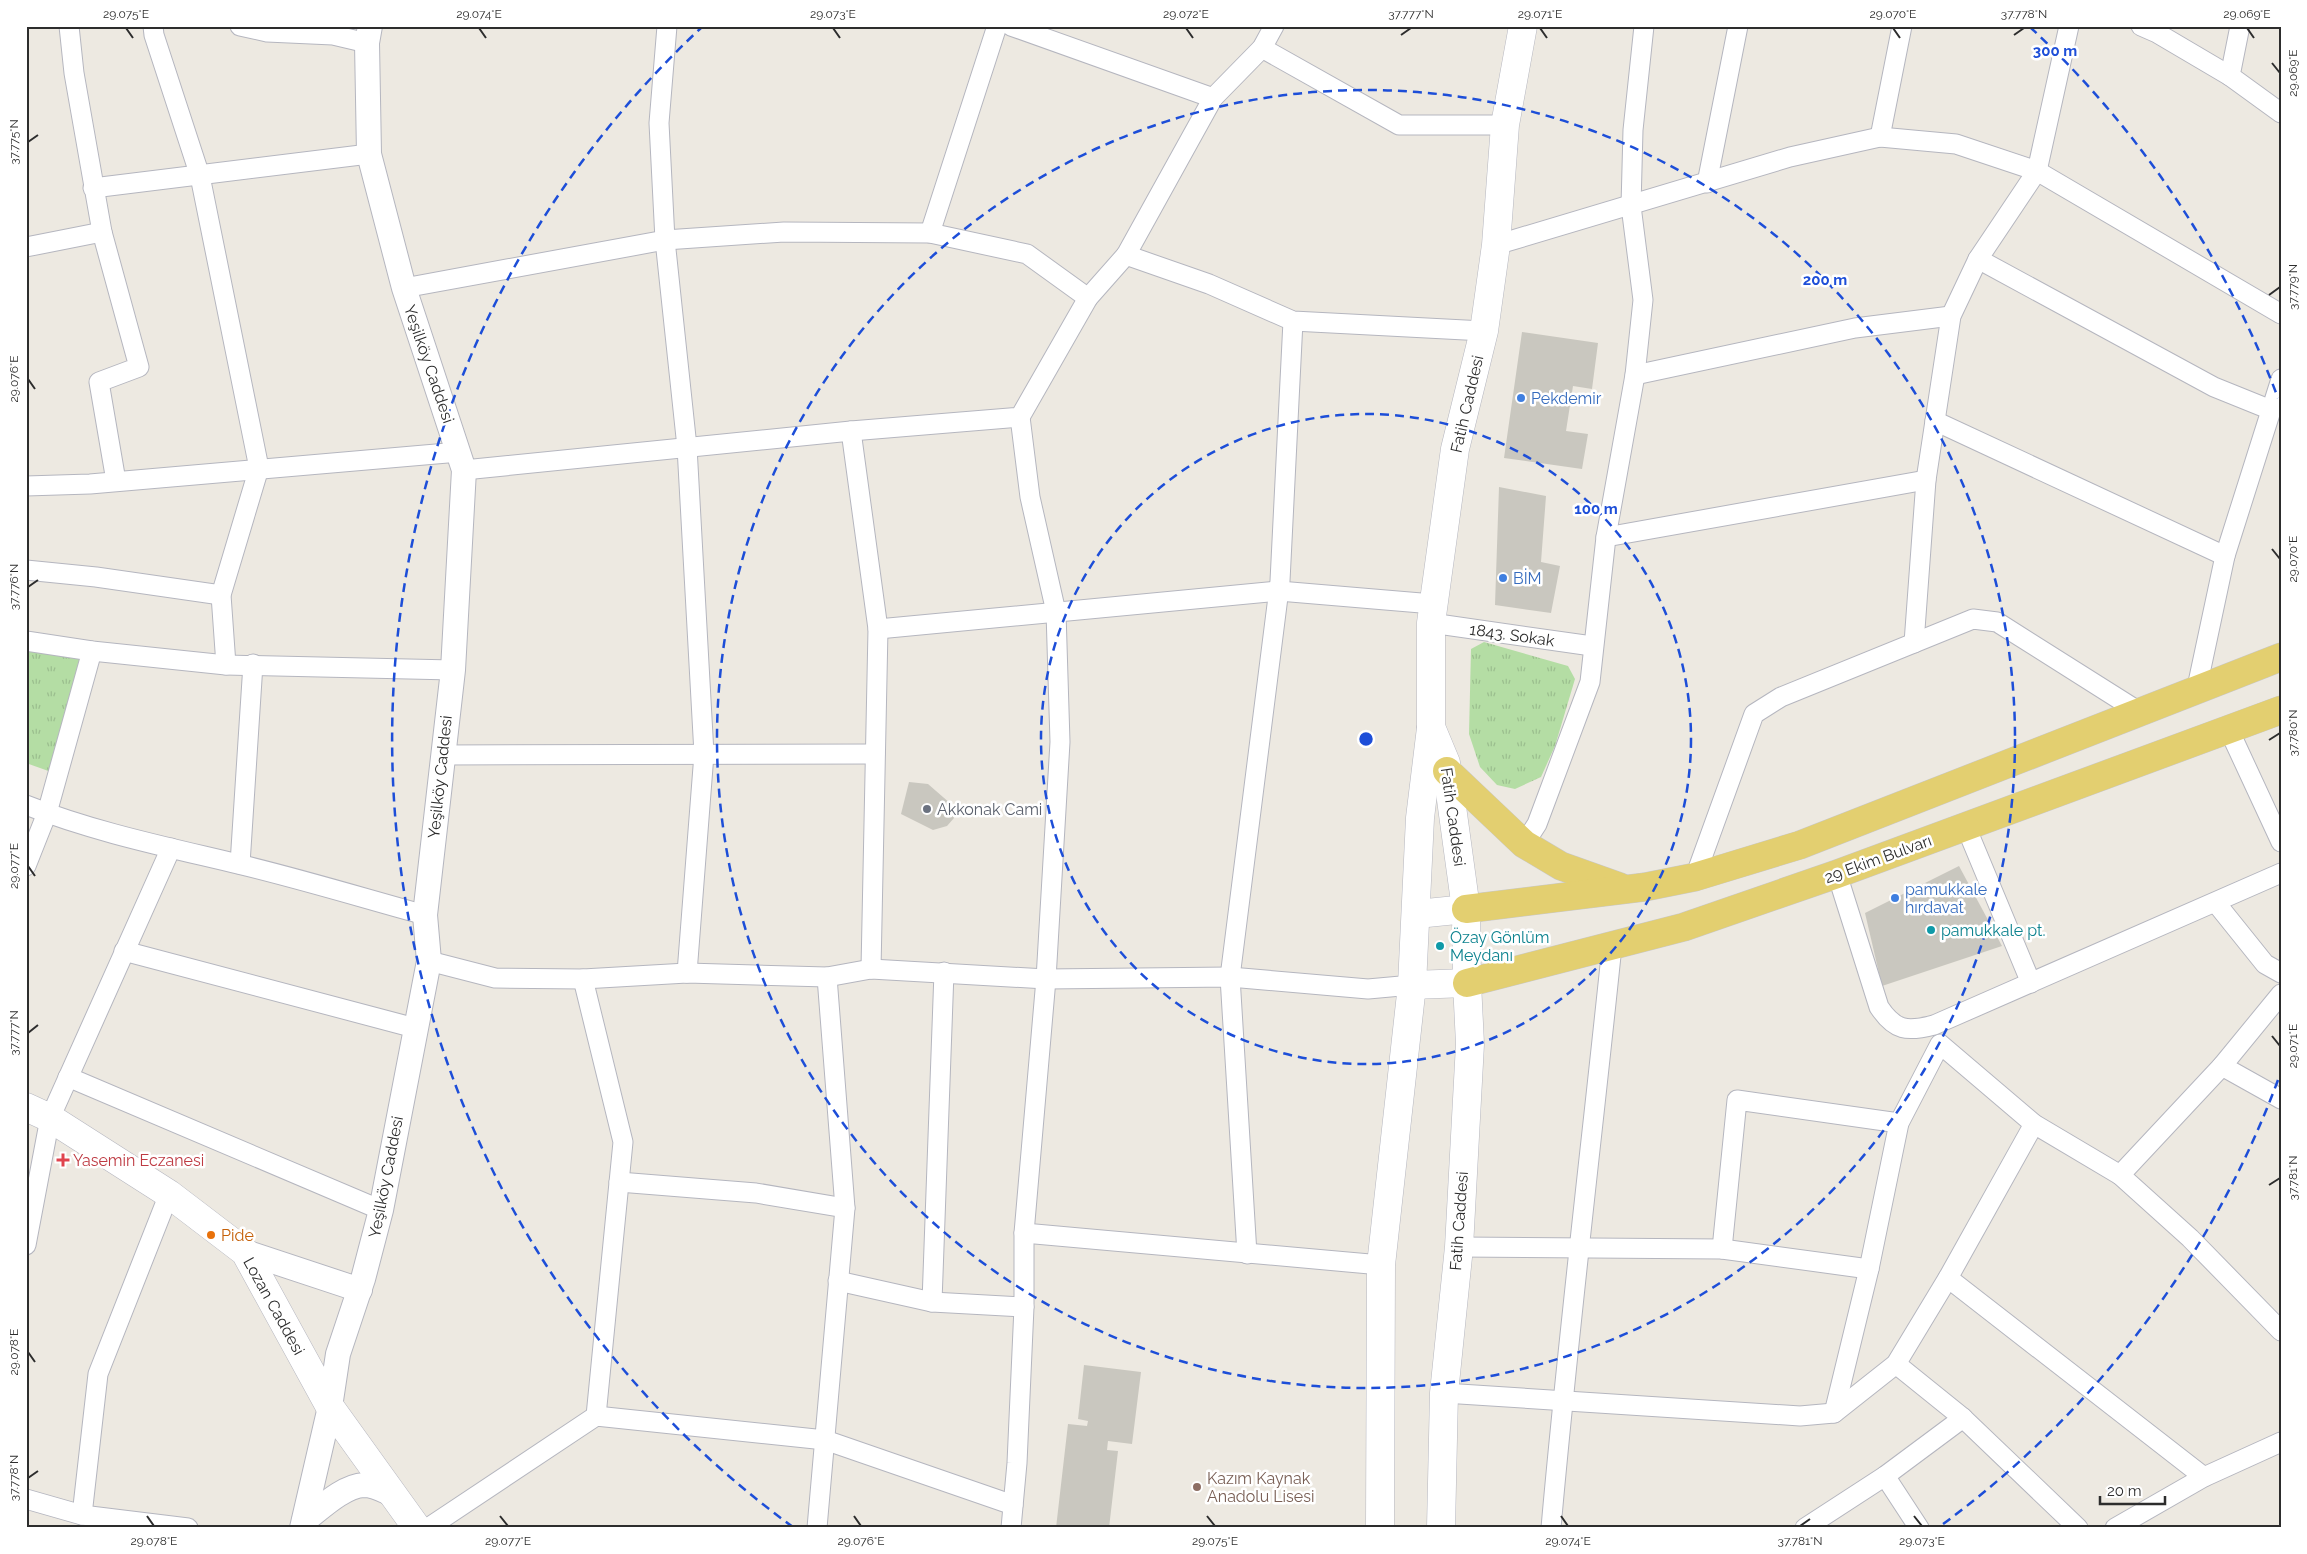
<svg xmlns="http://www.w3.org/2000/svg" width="2307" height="1554" viewBox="0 0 2307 1554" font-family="Raleway,sans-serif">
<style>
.grass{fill:url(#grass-tufts)}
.building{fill:#c9c7bf}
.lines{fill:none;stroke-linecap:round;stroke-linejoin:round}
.minor-casing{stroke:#b5b6bf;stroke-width:21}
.tertiary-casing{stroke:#b5b6bf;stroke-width:26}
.secondary-casing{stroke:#b5b6bf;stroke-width:29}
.primary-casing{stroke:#c8c8c8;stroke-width:29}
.minor{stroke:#fff;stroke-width:19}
.tertiary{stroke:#fff;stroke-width:24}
.secondary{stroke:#fff;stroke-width:28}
.primary{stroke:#e3cf70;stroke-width:28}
.ticks{fill:none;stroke:#2d2d2d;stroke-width:2}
.ring{fill:none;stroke:#1d4ed8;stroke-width:2.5;stroke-dasharray:9 6}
.shop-dot{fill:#3f7fe0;stroke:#fff;stroke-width:2}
.worship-dot{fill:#6b7280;stroke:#fff;stroke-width:2}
.culture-dot{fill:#0f9aa8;stroke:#fff;stroke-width:2}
.health-dot{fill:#e0444e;stroke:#fff;stroke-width:2}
.food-dot{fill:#e8710a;stroke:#fff;stroke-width:2}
.education-dot{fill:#8d6e63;stroke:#fff;stroke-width:2}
.labels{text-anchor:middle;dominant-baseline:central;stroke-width:5;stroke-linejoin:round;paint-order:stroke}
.street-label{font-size:16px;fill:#2d2d2d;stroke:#fff}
.shop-label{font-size:16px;fill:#366cbe;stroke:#fff;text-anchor:start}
.worship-label{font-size:16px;fill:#5b616d;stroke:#fff;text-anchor:start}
.culture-label{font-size:16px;fill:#0d838f;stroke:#fff;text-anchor:start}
.health-label{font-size:16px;fill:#be3a42;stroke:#fff;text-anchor:start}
.food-label{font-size:16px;fill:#c56008;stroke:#fff;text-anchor:start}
.education-label{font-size:16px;fill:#785e54;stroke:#fff;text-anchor:start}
.centre{fill:#1d4ed8;stroke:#fff;stroke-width:2.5}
.ring-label{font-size:15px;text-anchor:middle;font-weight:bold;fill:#1d4ed8;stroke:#fff;stroke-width:5;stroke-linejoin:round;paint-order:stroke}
.neatline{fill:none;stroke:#2d2d2d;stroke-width:2}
.ticks-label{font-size:12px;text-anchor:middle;fill:#2d2d2d}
</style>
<defs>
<pattern id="grass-tufts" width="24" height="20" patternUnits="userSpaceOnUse" patternTransform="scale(1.25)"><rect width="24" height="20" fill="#b4dda4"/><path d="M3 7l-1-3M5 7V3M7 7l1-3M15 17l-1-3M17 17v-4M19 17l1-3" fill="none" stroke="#9bbe8e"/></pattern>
</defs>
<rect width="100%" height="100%" fill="#ede9e1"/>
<g class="grass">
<polygon points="1484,642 1568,666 1575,679 1555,746 1541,777 1515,789 1497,785 1480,767 1469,734 1471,649"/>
<polygon points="26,645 85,653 54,773 26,763"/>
</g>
<g class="building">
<polygon points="1522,332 1598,343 1592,389 1573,386 1566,431 1588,434 1582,469 1504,458"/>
<polygon points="1499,487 1546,496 1541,562 1560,566 1551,613 1495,605"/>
<polygon points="909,782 928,784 951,804 954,818 947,826 933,830 901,814"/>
<polygon points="1959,866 2002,946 1882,986 1865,913"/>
<polygon points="1084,1365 1141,1372 1132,1444 1108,1441 1107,1450 1118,1451 1109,1528 1056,1528 1068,1424 1087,1426 1088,1421 1078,1419"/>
</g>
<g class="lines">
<defs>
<g id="minor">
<polyline points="69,26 74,73 102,232 139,367 99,382 116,481"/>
<polyline points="153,26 154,35 200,176 259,468 221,595 226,665"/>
<polyline points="240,26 267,32 333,35 367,43"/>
<polyline points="667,26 659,123 665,240 687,447 704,754 687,973"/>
<polyline points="1011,26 1213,98"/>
<polyline points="2141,26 2157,33 2230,76"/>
<polyline points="2240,26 2230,76 2281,113"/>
<polyline points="1262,48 1399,125 1505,125"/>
<polyline points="1880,137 1902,26"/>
<polyline points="1707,183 1738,26"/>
<polyline points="93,188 369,154"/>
<polyline points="930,233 997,26"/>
<polyline points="1496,245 1790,157 1880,137 1956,144 2037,171 2281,314"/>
<polyline points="26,247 102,232"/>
<polyline points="1126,255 1209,284 1293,321 1484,331"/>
<polyline points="1978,259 2214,387 2271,410"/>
<polyline points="404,288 665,240 784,232 930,233 1027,254 1088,298"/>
<polyline points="1635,375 1855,328 1951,316"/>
<polyline points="1935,421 2225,556"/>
<polyline points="851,431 878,629 871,969"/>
<polyline points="464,470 851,431 1020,417 1088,298 1126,255 1213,98 1262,48 1274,26"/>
<polyline points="26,486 90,484 459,452"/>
<polyline points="1606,537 1926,480"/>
<polyline points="26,570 96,577 221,595"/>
<polyline points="1431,623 1592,646"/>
<polyline points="878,629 1279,591 1433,604"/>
<polyline points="26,641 92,651 226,665 453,670"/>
<polyline points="1914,643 1926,480 1951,316 1978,259 2037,171 2069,26"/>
<polyline points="2196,692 2225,556 2281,379"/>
<polyline points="2229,730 2281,842"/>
<polyline points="442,755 875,754"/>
<path d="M26 805C94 832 167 847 238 864 301 879 363 898 425 915"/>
<polyline points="1966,827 2031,983"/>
<polyline points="1524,844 1537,824 1590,682 1606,537 1635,375 1643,300 1631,206 1633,130 1644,26"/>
<polyline points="240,864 253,664"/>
<polyline points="26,866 47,813 92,651"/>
<path d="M1837 874 1879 1007C1895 1031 1907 1032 1934 1025L2281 873"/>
<polyline points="1695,877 1754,714 1781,697 1973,619 1997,622 2141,713"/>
<polyline points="2216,903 2265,964 2281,973"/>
<polyline points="124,951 415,1028"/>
<polyline points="429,961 495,978 583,979 687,973 827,977 871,969 1046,979 1230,977 1368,989 1412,985"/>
<polyline points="583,979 623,1142 596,1416"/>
<polyline points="2222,1066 2281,1099"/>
<polyline points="68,1077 381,1210"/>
<polyline points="2120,1175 2222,1066 2281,994"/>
<polyline points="619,1182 756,1193 845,1208"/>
<polyline points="1024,1233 1381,1265"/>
<polyline points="26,1245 50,1118 171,848"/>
<polyline points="1459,1247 1722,1249 1869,1269"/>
<polyline points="1722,1249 1737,1100 1899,1123"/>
<polyline points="1247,1254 1230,977 1280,581 1293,321"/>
<polyline points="1948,1278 2204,1477"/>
<polyline points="838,1281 932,1302 1024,1307"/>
<polyline points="932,1302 944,972"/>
<polyline points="1896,1364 1963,1418 2078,1528"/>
<polyline points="1444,1393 1800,1416 1834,1413 1896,1364 1948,1278 2034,1124"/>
<polyline points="1834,1413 1869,1269 1899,1123 1940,1044 2034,1124 2120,1175 2190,1238 2281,1331"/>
<polyline points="1885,1476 1919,1528"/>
<polyline points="26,1499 82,1515 188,1528"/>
<polyline points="82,1515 98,1374 169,1194"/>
<polyline points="428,1528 596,1416 825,1440 1013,1505"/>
<polyline points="817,1528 845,1208 827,977"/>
<polyline points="1011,1528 1017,1463 1024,1307 1024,1233 1046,979 1060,742 1056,612 1030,497 1020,417"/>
<path d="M1551 1528C1568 1334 1592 1140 1612 946"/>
<polyline points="1805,1528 1885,1476 1963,1418"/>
<polyline points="2115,1528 2204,1477 2281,1442"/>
</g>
<g id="tertiary">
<polyline points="245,1252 360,1290"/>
<path d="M304 1521C320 1509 343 1486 364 1485 375 1485 384 1491 394 1495"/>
<polyline points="302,1528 330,1407 338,1354 363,1279 381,1210 429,961 425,915 453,670 464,470 404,288 369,154 367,43 370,26"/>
</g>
<g id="secondary">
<polyline points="1417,914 1466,909"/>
<polyline points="1412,985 1467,983"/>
<polyline points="26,1107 50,1118 169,1194 245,1252 330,1407 417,1528"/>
<polyline points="1380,1528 1381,1265 1412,985 1420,818 1431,728"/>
<polyline points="1441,1528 1444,1393 1459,1247 1470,1044 1467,983 1466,909 1446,763 1431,727 1431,623 1455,449 1484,331 1496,245 1505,125 1523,26"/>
</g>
<g id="primary">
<polyline points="1447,771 1524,844 1561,866 1620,887"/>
<polyline points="1466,909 1645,887 1695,877 1800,845 2281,657"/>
<polyline points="1467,983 1684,927 1837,874 2281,710"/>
</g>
</defs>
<use href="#minor" class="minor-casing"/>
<use href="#tertiary" class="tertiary-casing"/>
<use href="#secondary" class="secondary-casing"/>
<use href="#primary" class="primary-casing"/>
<use href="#minor" class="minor"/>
<use href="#tertiary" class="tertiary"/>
<use href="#secondary" class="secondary"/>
<use href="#primary" class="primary"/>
</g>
<path class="ticks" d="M126 28 133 38M479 28 486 38M833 28 840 38M1186 28 1193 38M1540 28 1547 38M1893 28 1900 38M2247 28 2254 38M1401 35 1411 28M2014 35 2024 28M2272 63 2280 73M28 142 38 135M2269 295 2280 287M28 379 35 389M2272 549 2280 559M28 587 38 580M2269 740 2280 733M28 866 35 876M28 1033 38 1025M2272 1036 2280 1046M2269 1185 2280 1178M28 1352 35 1362M28 1478 38 1471M147 1516 154 1526M500 1516 508 1526M854 1516 861 1526M1207 1516 1215 1526M1561 1516 1568 1526M1914 1516 1922 1526M1800 1526 1810 1519"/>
<g class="ring">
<circle cx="1366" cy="739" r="325"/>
<circle cx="1366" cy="739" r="649"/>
<path d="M2278 1080A974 974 0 0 1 1939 1527M793 1527A974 974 0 0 1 702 27M2030 27A974 974 0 0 1 2278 398"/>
</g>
<g class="shop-dot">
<circle cx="1521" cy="398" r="5"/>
<circle cx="1503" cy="578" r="5"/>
<circle cx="1895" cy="898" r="5"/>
</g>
<circle class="worship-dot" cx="927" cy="809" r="5"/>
<g class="culture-dot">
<circle cx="1931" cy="930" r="5"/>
<circle cx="1440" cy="946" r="5"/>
</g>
<path class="health-dot" d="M60.5 1152.5h5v5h5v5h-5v5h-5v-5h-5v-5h5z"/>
<circle class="food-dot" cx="211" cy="1235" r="5"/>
<circle class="education-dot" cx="1197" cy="1487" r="5"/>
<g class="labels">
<g class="street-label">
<text transform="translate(429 364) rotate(71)">Yeşilköy Caddesi</text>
<text transform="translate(1467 404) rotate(-77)">Fatih Caddesi</text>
<text transform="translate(1512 635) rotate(8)">1843. Sokak</text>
<text transform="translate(440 777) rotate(-84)">Yeşilköy Caddesi</text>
<text transform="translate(1453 817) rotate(82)">Fatih Caddesi</text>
<text transform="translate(1878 859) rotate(-20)">29 Ekim Bulvarı</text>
<text transform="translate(386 1177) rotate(-79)">Yeşilköy Caddesi</text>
<text transform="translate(1459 1221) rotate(-86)">Fatih Caddesi</text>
<text transform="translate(274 1306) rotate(61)">Lozan Caddesi</text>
</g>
<g class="shop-label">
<text x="1531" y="398">Pekdemir</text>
<text x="1513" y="578">BİM</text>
<text x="1905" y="889">pamukkale<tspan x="1905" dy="18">hırdavat</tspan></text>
</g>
<g class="worship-label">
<text x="937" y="809">Akkonak Cami</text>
</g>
<g class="culture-label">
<text x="1941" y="930">pamukkale pt.</text>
<text x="1450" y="937">Özay Gönlüm<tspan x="1450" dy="18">Meydanı</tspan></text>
</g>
<g class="health-label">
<text x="73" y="1160">Yasemin Eczanesi</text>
</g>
<g class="food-label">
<text x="221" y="1235">Pide</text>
</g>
<g class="education-label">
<text x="1207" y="1478">Kazım Kaynak<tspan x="1207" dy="18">Anadolu Lisesi</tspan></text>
</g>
</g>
<circle cx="1366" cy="739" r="8" class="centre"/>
<g class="ring-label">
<text x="2055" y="56">300 m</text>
<text x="1825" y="285">200 m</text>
<text x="1596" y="514">100 m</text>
</g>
<rect width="2307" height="1554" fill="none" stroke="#ffffff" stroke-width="55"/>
<path d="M2100 1496v8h65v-8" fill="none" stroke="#2d2d2d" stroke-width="2.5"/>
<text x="2107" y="1496" font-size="15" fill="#2d2d2d" stroke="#ffffff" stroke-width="4" paint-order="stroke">20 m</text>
<rect x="28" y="28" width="2252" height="1498" class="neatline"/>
<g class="ticks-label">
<text x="126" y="18">29.075°E</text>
<text x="479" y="18">29.074°E</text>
<text x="833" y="18">29.073°E</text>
<text x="1186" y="18">29.072°E</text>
<text x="1411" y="18">37.777°N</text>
<text x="1540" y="18">29.071°E</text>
<text x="1893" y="18">29.070°E</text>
<text x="2024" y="18">37.778°N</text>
<text x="2247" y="18">29.069°E</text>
<text transform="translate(2293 73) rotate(-90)" y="4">29.069°E</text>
<text transform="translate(14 142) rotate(-90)" y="4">37.775°N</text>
<text transform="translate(2293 287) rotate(-90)" y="4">37.779°N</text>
<text transform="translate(14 379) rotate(-90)" y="4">29.076°E</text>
<text transform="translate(2293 559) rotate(-90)" y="4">29.070°E</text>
<text transform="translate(14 587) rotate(-90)" y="4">37.776°N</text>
<text transform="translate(2293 733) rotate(-90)" y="4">37.780°N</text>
<text transform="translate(14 866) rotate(-90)" y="4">29.077°E</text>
<text transform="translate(14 1033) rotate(-90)" y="4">37.777°N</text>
<text transform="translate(2293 1046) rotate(-90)" y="4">29.071°E</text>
<text transform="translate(2293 1178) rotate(-90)" y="4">37.781°N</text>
<text transform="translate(14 1352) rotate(-90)" y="4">29.078°E</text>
<text transform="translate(14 1478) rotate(-90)" y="4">37.778°N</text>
<text x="154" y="1545">29.078°E</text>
<text x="508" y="1545">29.077°E</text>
<text x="861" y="1545">29.076°E</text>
<text x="1215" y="1545">29.075°E</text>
<text x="1568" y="1545">29.074°E</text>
<text x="1800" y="1545">37.781°N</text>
<text x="1922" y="1545">29.073°E</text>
</g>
</svg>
